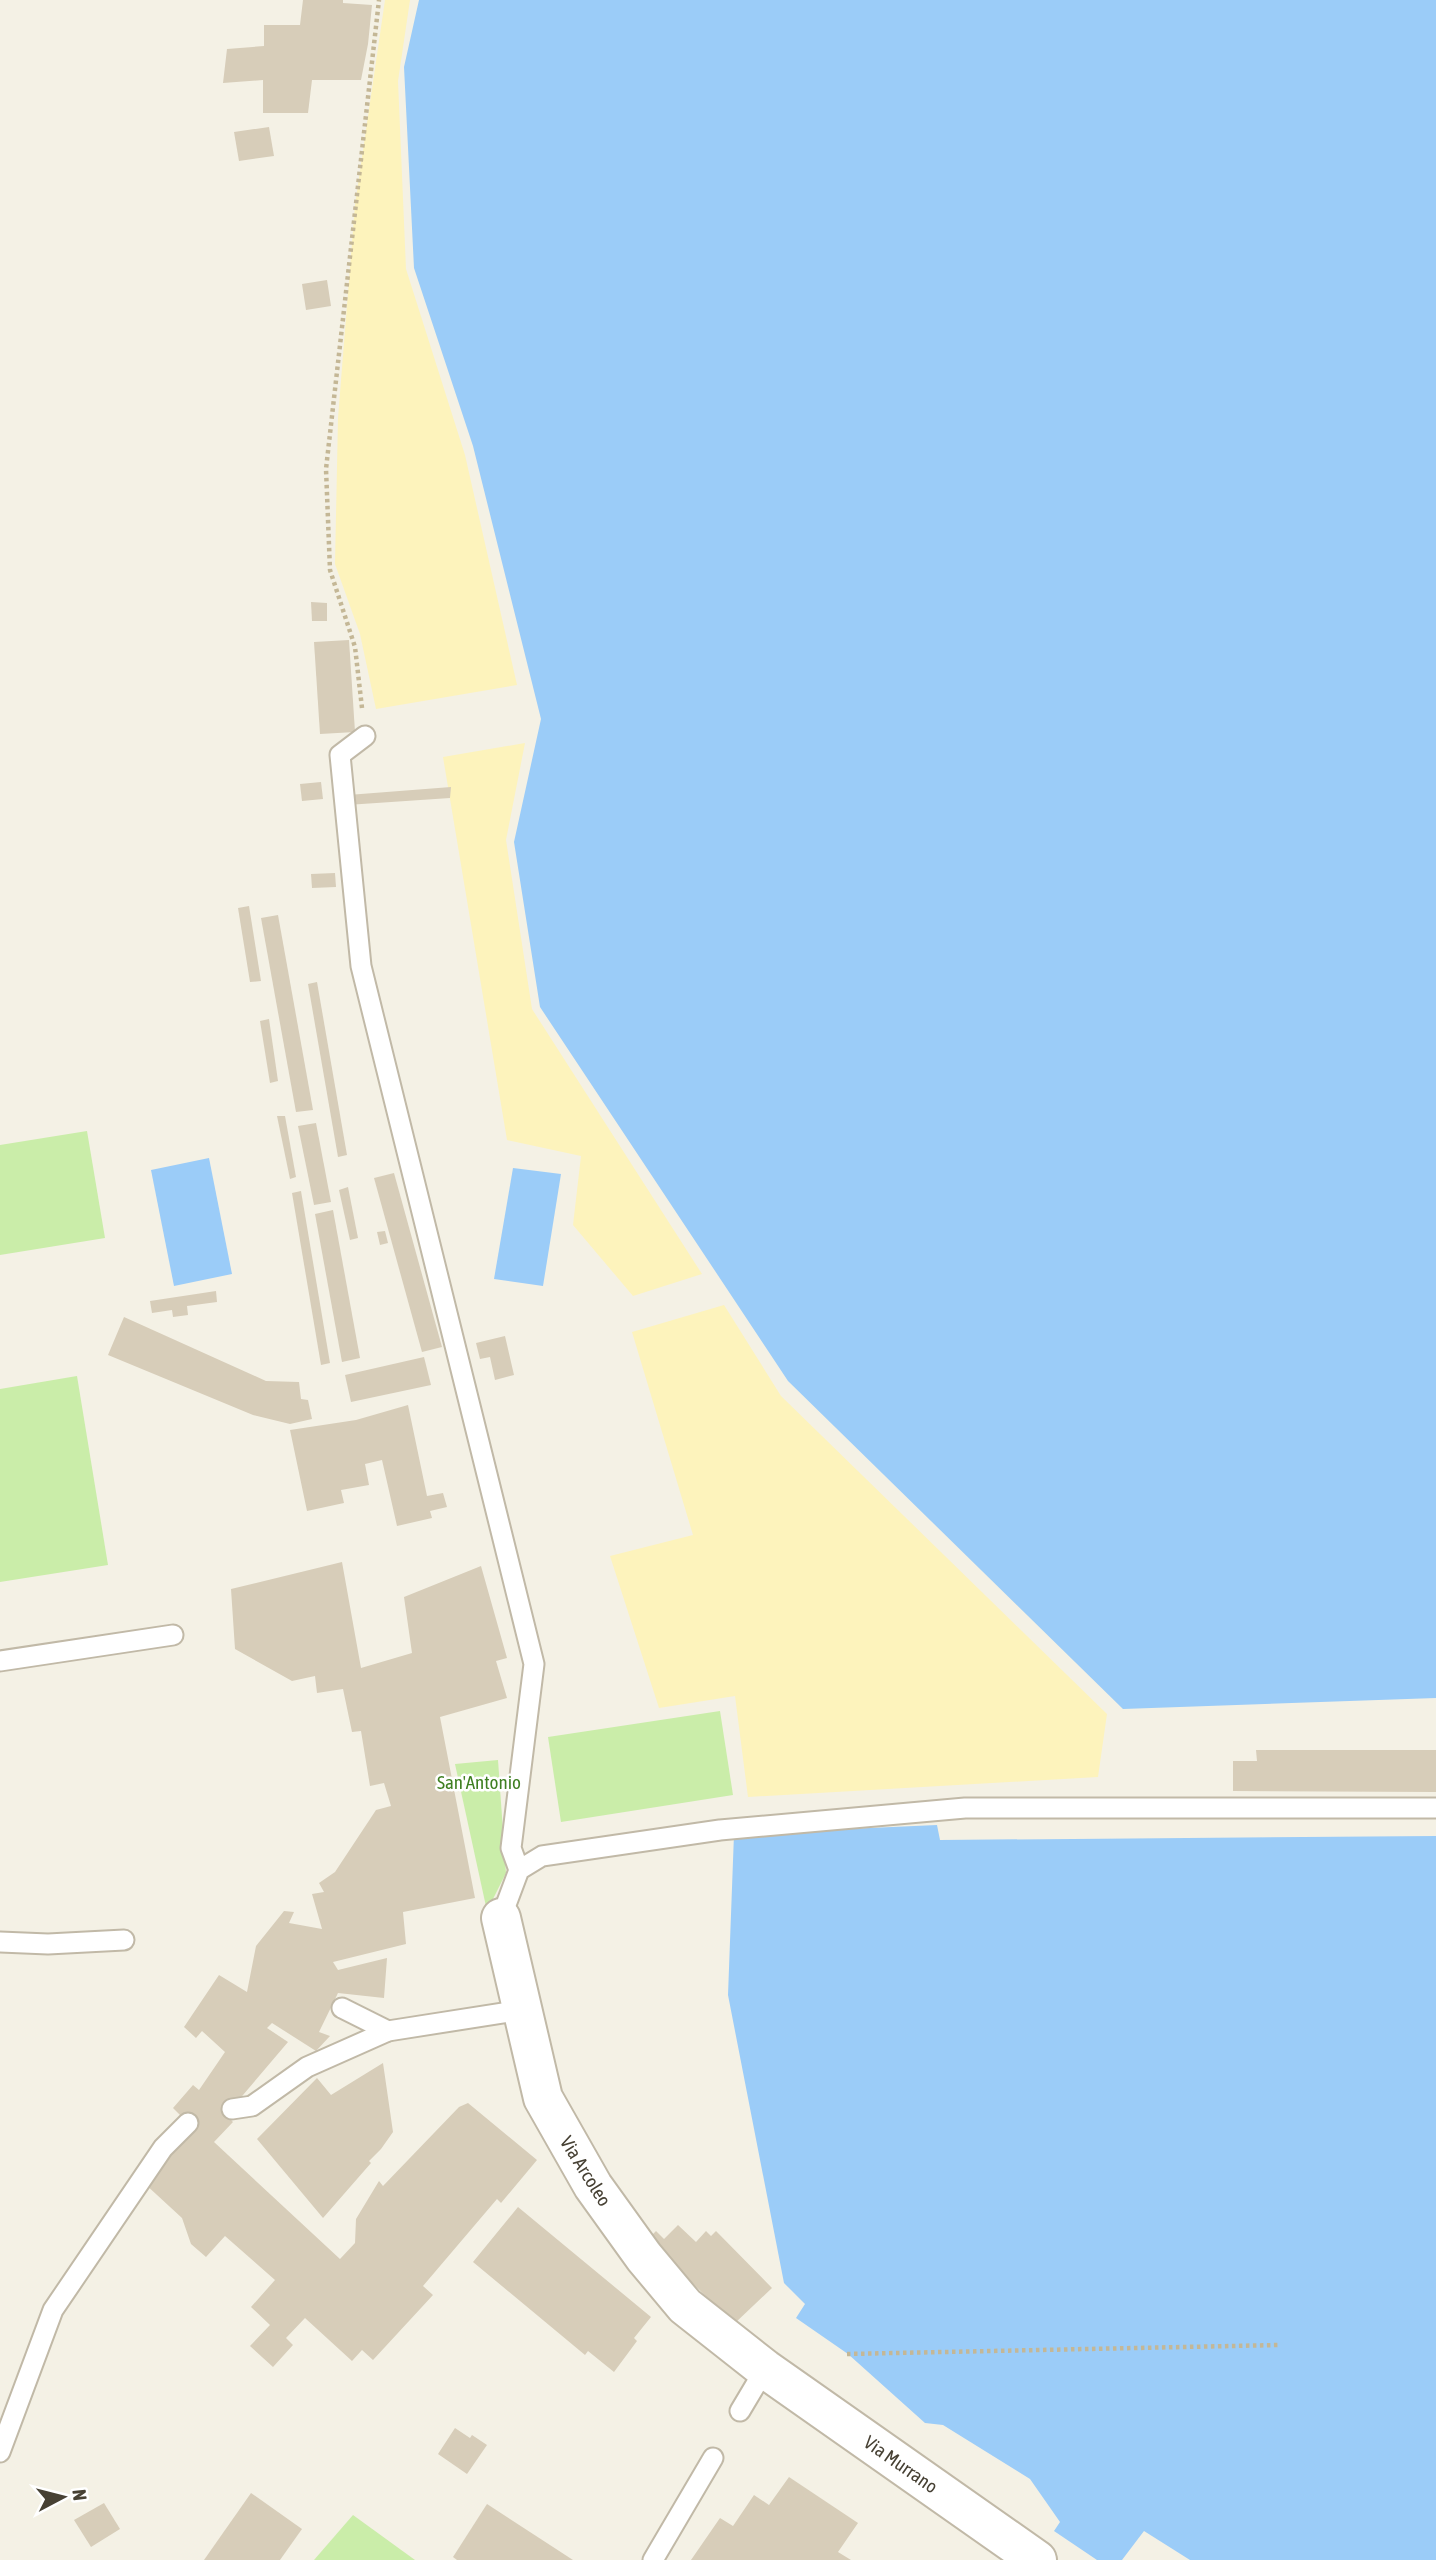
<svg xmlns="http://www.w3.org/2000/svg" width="1436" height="2560" viewBox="0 0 1436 2560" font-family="'Asap Condensed',sans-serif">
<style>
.green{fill:#caeda9}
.sand{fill:#fdf3bc}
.water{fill:#9bccf8}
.building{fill:#d7cdb9}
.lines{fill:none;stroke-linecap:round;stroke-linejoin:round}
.service-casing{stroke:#c1b9a7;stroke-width:23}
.minor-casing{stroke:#c1b9a7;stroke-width:42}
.path{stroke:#c4b796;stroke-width:4.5;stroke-dasharray:3.5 3.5;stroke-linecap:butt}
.service{stroke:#fff;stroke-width:19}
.minor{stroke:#fff;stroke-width:38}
.labels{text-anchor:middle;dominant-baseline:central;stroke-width:5;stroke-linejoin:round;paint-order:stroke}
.park-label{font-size:19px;fill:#3f7f21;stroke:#fff}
.street-label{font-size:19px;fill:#474134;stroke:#fff}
</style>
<rect width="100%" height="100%" fill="#f4f1e5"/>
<g class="green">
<polygon points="87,1131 105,1238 0,1255 0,1145"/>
<polygon points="77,1376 108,1565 0,1582 0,1389"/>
<polygon points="720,1711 733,1795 561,1822 548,1737"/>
<polygon points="498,1760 506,1873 487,1911 455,1764"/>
<polygon points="353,2515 415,2560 314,2560"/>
</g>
<g class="sand">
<polygon points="385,0 410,0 398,81 406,269 465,455 517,685 376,709 360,634 335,564 338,418 355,205"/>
<polygon points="525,743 506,840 532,1009 702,1274 633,1296 573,1225 581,1156 507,1140 443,757"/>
<polygon points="724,1305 781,1396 1107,1714 1098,1777 748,1797 735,1696 659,1708 610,1556 693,1535 632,1332"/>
</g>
<g class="water">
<polygon points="419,0 1436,0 1436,1698 1123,1709 788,1381 540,1007 514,842 541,719 473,446 414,268 404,67"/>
<polygon points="209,1158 232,1274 174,1286 151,1170"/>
<polygon points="513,1168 561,1174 543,1286 494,1279"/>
<polygon points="937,1825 940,1840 1436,1836 1436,2560 1190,2560 1144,2531 1122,2560 1097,2560 1054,2531 1060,2522 1030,2479 943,2425 925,2423 848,2354 796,2318 805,2304 784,2283 728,1995 734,1834"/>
</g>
<g class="building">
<polygon points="303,0 343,0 343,3 372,5 368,44 361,80 312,80 308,113 263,113 263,80 223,83 227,49 264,46 264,25 300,25"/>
<polygon points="269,127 274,156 239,161 234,132"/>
<polygon points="327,280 331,306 306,310 302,284"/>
<polygon points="311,602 327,603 327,621 312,621"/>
<polygon points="349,640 355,732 320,734 314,642"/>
<polygon points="321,782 323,799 302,801 300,784"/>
<polygon points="451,787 450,798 347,805 348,795"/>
<polygon points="335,873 336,887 312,888 311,874"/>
<polygon points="249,906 261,981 250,982 238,908"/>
<polygon points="278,915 313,1110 296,1112 261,918"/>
<polygon points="317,982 347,1155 338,1157 308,984"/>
<polygon points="269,1019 278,1081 270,1083 260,1021"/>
<polygon points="277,1116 285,1116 296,1177 290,1179"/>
<polygon points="316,1123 331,1202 314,1205 298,1126"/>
<polygon points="394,1173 442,1347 422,1352 374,1178"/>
<polygon points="348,1187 358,1238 350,1240 339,1190"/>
<polygon points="301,1191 330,1363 321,1365 292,1193"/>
<polygon points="333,1210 360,1358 342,1362 315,1214"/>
<polygon points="385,1231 388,1243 380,1245 377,1232"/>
<polygon points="216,1291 217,1302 187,1306 188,1315 173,1317 172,1310 152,1313 150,1301"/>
<polygon points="124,1317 266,1381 299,1382 301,1399 308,1400 312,1419 290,1424 253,1415 108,1355"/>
<polygon points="505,1336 514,1375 495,1380 490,1357 480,1359 476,1343"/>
<polygon points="424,1357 431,1385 351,1402 345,1375"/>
<polygon points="408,1405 427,1496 443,1493 447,1507 430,1511 432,1518 397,1526 382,1460 365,1464 369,1485 341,1490 344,1503 307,1511 290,1430 356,1420"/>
<polygon points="342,1562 361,1668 412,1653 404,1597 481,1566 507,1658 496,1661 507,1698 440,1717 475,1898 403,1912 406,1944 333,1962 338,1970 387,1958 384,1998 338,1993 319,2032 330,2036 316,2051 272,2023 267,2028 288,2042 226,2115 233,2122 214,2142 340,2259 355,2243 356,2219 379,2181 383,2186 459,2107 468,2103 537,2160 501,2203 497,2199 423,2286 433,2295 373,2360 362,2350 352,2361 305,2318 286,2338 293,2345 273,2367 250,2346 270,2325 251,2307 275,2280 225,2236 206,2257 191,2244 182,2218 144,2183 194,2129 173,2108 193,2085 199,2090 225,2052 202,2031 196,2038 184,2027 219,1975 247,1992 256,1946 284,1911 294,1912 289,1923 322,1929 312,1894 324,1892 319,1883 335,1872 376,1810 391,1806 384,1783 370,1786 361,1731 352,1732 343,1689 317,1693 315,1676 292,1681 235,1649 231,1589"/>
<polygon points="1256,1750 1436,1750 1436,1792 1233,1791 1233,1761 1257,1761"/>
<polygon points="383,2063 393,2132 381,2149 369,2161 371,2163 323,2218 257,2139 317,2078 331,2095"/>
<polygon points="518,2207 651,2317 634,2338 637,2341 614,2372 588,2351 585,2355 473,2262"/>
<polygon points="678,2225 696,2242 706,2231 711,2236 716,2231 772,2288 734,2324 666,2257 644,2243 656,2231 664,2239"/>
<polygon points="455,2428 470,2438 472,2435 487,2445 467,2474 438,2454"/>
<polygon points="789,2477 858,2523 838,2552 851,2560 691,2560 720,2518 733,2526 754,2495 769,2505"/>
<polygon points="251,2493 302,2529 280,2560 204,2560"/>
<polygon points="104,2503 120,2529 91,2547 74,2520"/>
<polygon points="487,2504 573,2560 457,2560 453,2557"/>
</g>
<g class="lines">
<defs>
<g id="service">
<polyline points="365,736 340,755 361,966 534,1664 511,1848 519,1870"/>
<polyline points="0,1661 173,1635"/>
<polyline points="501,1918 519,1870 542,1856 720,1830 965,1808 1436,1808"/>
<polyline points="0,1942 48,1944 124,1940"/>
<polyline points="342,2008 388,2031"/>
<polyline points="232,2109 252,2106 307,2067 388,2031 522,2010"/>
<polyline points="740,2411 765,2369"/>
<polyline points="0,2452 53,2310 163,2148 188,2123"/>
<polyline points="653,2560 713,2458"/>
</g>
<polyline id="minor" points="501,1918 543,2098 593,2186 644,2257 685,2306 765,2369 1037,2560"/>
</defs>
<use href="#service" class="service-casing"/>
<use href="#minor" class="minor-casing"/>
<g class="path">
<polyline points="362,708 355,647 330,570 326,469 379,0"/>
<polyline points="847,2354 1279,2345"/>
</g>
<use href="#service" class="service"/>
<use href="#minor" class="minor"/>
</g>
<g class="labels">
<g class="park-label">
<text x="479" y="1782">San'Antonio</text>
</g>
<g class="street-label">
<text transform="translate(586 2171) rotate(58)">Via Arcoleo</text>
<text transform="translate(901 2464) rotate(35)">Via Murrano</text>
</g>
</g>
<g transform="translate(63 2497) rotate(83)" stroke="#ffffff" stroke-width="5" paint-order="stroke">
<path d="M0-5L12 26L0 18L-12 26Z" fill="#474134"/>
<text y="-10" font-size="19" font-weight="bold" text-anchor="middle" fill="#474134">N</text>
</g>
</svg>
